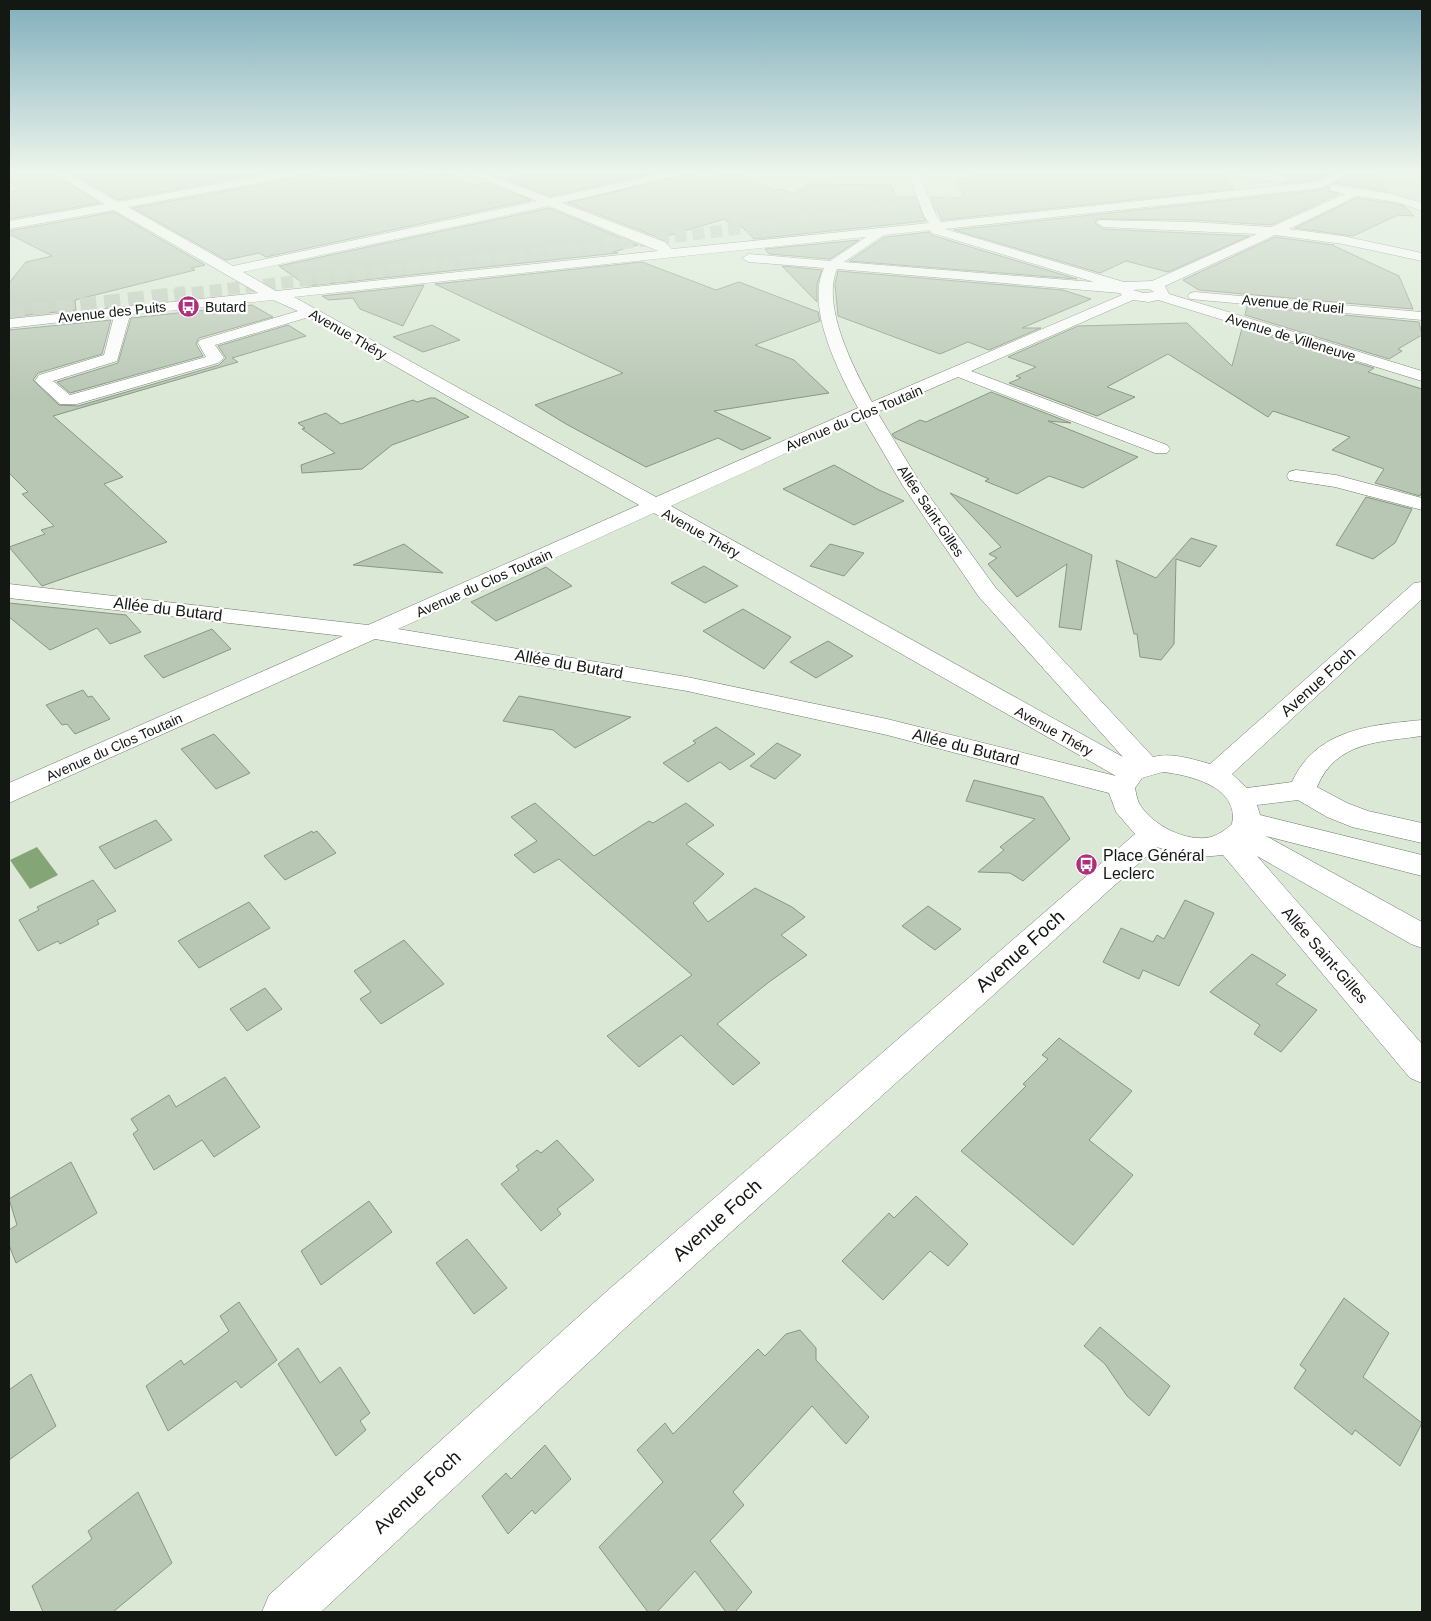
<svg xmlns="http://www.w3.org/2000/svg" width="1431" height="1621" viewBox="0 0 1431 1621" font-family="Arial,sans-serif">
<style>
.built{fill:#cbdec5}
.water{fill:#84a677}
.building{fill:#b8c6b4;stroke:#899684}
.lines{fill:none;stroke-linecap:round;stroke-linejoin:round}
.highway-tunnel-far1{stroke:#bcc9b8;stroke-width:12;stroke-dasharray:12 6;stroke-linecap:butt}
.highway-tunnel{stroke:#bcc9b8;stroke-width:16;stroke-dasharray:16 8;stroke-linecap:butt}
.minor-casing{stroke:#6e7b6a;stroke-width:1}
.minor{fill:#fff;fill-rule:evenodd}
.labels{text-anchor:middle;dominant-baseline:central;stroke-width:4.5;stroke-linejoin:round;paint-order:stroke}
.far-street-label{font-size:14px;fill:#131812;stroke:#fff}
.far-poi-label{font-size:14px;fill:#131812;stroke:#fff;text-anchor:start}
.street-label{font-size:16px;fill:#131812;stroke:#fff}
.poi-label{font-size:16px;fill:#131812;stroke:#fff;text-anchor:start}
.near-street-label{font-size:19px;fill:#131812;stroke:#fff}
</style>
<rect width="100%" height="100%" fill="#dae8d5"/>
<polygon class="built" points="1206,173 1265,178 1269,174 1285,176 1287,173 1422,173 1422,191 1420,191 1422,192 1422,208 1407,200 1349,192 1328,186 1295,188 1270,183 1231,187 1205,179"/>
<polygon class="water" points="37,847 58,875 30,889 10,860"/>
<g class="building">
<polygon points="9,173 52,173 100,203 9,219 9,192 21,190 9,182"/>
<polygon points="73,173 263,173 118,200"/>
<polygon points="304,173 315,173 316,181 339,177 345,180 382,173 402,173 412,178 445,173 473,185 487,183 531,200 266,257 259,253 226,260 133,208 297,178"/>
<polygon points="534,173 656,173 550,196 506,179"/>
<polygon points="692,173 694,173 695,182 729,174 738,175 776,190 781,189 795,194 810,184 891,185 896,197 915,197 926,221 754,239 742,227 733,228 725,219 660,238 568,203"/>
<polygon points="984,173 1180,173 1179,175 1222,176 1234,189 942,220 931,197 965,198 957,180 962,180 961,178 973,178 972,176 986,176"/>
<polygon points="1287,173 1331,173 1316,180 1283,184 1290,179"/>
<polygon points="1353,173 1370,173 1388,191 1334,183"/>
<polygon points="1328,186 1329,191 1339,194 1271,225 1193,220 1097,219 1095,223 1103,229 1249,236 1168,272 1126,261 1100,273 954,230 1320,190"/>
<polygon points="1357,198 1397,204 1404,206 1414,216 1398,215 1353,236 1295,228"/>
<polygon points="549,208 638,245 613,252 618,253 307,286 279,266"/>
<polygon points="114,212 205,265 191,268 195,270 75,300 76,310 9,317 9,283 26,262 52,256 9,234 9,231"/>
<polygon points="929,232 931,235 1077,279 849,261 885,237"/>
<polygon points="1275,237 1334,245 1332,245 1399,276 1413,309 1199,290 1183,280"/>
<polygon points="859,240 830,259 769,254 765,249"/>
<polygon points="642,262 716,290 739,282 818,312 820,321 755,345 794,360 829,393 714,411 771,438 742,450 718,438 646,467 566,424 535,405 623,373 435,284"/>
<polygon points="782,266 822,270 817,284 817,302"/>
<polygon points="838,271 1063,290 1091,299 1022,328 1041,328 989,350 968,342 940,354 838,316 835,284"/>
<polygon points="424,285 403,326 360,309 353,298 329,300 322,296"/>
<polygon points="252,305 273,317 199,338 196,344 203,356 70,393 57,382 118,363 131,318"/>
<polygon points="1247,306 1419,322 1422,335 1398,349 1402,351 1389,359 1245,315"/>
<polygon points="111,320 102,354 38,373 33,380 59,405 78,406 219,365 226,358 218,346 288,325 306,336 232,358 238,362 53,416 123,477 104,484 167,542 42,586 9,547 45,534 41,530 54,526 22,494 28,492 9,473 9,330"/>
<polygon points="1187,323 1232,366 1242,328 1374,368 1368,372 1422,389 1422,491 1420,496 1375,483 1384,469 1332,450 1350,437 1273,411 1268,417 1168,354 1107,387 1135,397 1097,416 1009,383 1021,378 1016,376 1036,367 1008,357 1078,326"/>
<polygon points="432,325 460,340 423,352 393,337"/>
<polygon points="991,392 1071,423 1048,421 1138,457 1083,488 1049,476 1017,494 985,481 989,479 895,438 892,434 920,420 926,422"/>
<polygon points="430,398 435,398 469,417 392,445 362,469 302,473 301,465 335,453 302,429 305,428 298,423 326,413 341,424 413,400 417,402"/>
<polygon points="834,465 879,490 904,501 854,525 783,489"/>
<polygon points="950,493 1092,555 1081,630 1059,627 1067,564 1017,597 988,564 997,558 989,554 1001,547"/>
<polygon points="1366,497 1412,509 1395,543 1373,559 1336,545"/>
<polygon points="1191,538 1217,546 1200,567 1176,559 1174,644 1161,660 1140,657 1137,634 1134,634 1116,560 1156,578"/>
<polygon points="404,544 443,573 353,565"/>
<polygon points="830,544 864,553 844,576 810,566"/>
<polygon points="704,566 738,586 705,603 671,583"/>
<polygon points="546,567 572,586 496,621 471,602"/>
<polygon points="9,603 126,615 141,632 110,644 97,628 50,650 9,617"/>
<polygon points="743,609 791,637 764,669 703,631"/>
<polygon points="212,629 231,649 163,678 144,656"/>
<polygon points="828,641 853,656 816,678 790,662"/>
<polygon points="83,690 88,697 92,696 110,719 75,734 67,724 62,725 46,705"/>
<polygon points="519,696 631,717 575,748 553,730 503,721"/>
<polygon points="716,727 755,754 730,770 720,762 688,782 663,763 696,743 693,741"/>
<polygon points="214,734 250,773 216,789 181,749"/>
<polygon points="777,743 801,755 775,779 750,766"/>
<polygon points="974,780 1043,797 1070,839 1023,881 1010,873 978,872 1004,850 1000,847 1035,819 966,801"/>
<polygon points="535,803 594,856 649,821 653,823 686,803 714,825 686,844 724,874 693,903 708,922 755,888 792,907 805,917 781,935 807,955 769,982 717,1024 760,1063 733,1085 681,1035 639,1067 607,1036 692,975 559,859 534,873 514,855 537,841 511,817"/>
<polygon points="156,820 172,840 115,869 99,847"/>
<polygon points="312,831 313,833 317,831 336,853 285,880 264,856"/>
<polygon points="93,880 116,911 97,920 99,924 60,944 58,941 38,951 19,920 39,910 37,907"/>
<polygon points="1185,900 1214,913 1179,986 1143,970 1139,979 1103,962 1121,928 1153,942 1157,935 1164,939"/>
<polygon points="249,902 270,928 199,968 178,941"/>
<polygon points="928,906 961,929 935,950 902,926"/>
<polygon points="404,940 444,984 381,1024 360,999 371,992 354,971"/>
<polygon points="1252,954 1286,975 1276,984 1317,1010 1281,1052 1254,1034 1260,1025 1210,992"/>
<polygon points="265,988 282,1009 247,1031 230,1009"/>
<polygon points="1059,1038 1132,1091 1089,1140 1133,1175 1073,1245 961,1151 1026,1086 1023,1084 1048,1059 1042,1055"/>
<polygon points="225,1077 260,1127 214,1157 202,1140 154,1170 133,1134 138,1130 131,1119 169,1095 176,1107"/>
<polygon points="557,1140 594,1180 557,1209 561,1214 541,1231 501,1184 519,1170 516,1166 537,1150 541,1153"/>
<polygon points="71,1162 97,1213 16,1263 9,1245 9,1230 17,1225 9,1199"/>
<polygon points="916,1196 968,1244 948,1266 930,1251 883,1300 842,1261 889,1213 894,1218"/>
<polygon points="369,1201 392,1232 321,1285 301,1251"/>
<polygon points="467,1239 507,1288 474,1314 436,1263"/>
<polygon points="1344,1298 1389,1333 1363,1377 1422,1423 1400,1466 1355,1430 1352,1435 1294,1388 1306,1370 1300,1365"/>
<polygon points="239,1302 277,1360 241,1388 236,1381 168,1431 146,1386 181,1360 184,1365 229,1331 220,1316"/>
<polygon points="1100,1327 1170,1386 1149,1416 1127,1396 1105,1364 1084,1346"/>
<polygon points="800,1330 816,1348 816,1360 869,1417 846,1444 812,1406 733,1492 744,1505 710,1541 752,1592 735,1612 726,1612 695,1571 657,1612 648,1612 599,1547 663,1482 637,1450 665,1423 673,1434 758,1349 765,1356 786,1334"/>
<polygon points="298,1348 320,1383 340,1367 370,1413 360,1421 366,1430 336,1456 278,1364"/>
<polygon points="31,1374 56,1426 9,1460 9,1390"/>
<polygon points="545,1445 571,1479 535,1514 532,1510 508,1534 482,1496 506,1473 511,1479"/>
<polygon points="138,1492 172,1563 113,1612 43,1612 32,1586 92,1539 88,1531"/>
</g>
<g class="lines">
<polyline class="highway-tunnel-far1" points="174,295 545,253 1184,173"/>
<polyline class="highway-tunnel" points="9,314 185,294"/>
<defs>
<g id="minor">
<path d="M54 173H68L118 202 276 173H302L297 176 128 207 233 266 537 201 469 173H485L550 198 667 173H690L562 203 665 242 672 249 929 223 924 216 908 173H919L936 215 941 222 1287 185 1317 182 1336 173H1351L1320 188 945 229 1124 282 1152 281 1257 234 1103 227 1097 223 1099 220 1193 222 1271 227 1345 194 1330 190V186L1334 185 1389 193 1422 203V211L1397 202 1357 196 1289 229 1343 236 1422 253V261L1343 244 1275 235 1165 286 1169 294 1422 371V381L1158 300 1149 302 1133 300 971 371 1167 445 1170 449 1167 453H1155L958 377 877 412 922 486 995 587 1153 757C1171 752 1192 759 1210 764L1414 583 1422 582V599L1232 774 1247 788 1292 782C1316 729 1371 725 1422 720V736C1380 742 1336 741 1317 787L1347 803 1368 811 1422 823V843L1352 827 1327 817 1298 800 1257 805 1260 815 1422 855V876L1266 836 1422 922V948L1411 944 1257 856 1422 1044V1083L1410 1078 1223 855 1190 858 1157 847 635 1319 321 1612H262L269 1595 607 1291 1135 834 1116 812 1109 793 887 735 687 691 375 639 9 803V783L343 636 9 598V584L368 625 639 505 309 317 215 345 224 358 218 363 77 404H60L35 381 39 375 104 355 114 316 9 328V319L258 293 114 210 9 229V221L105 204ZM549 206 658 251 276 291 243 272ZM930 230 932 233 1094 282 844 262 884 235ZM866 237 830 261 749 254 742 258 749 262 824 268C805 307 839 373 858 408L656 497 294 297ZM837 269 1120 293 1122 295 872 402C854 369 821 306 837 269ZM1149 289 1154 292 1143 293 1133 290ZM273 300 298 311 200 340 198 343 206 357 70 395 53 381 117 361 130 315ZM863 418 903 486 979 597 1123 757 671 506ZM654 513 1116 776 887 719 687 677 398 629ZM1163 772C1190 775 1240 787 1232 824 1227 829 1218 835 1211 837 1187 843 1151 825 1139 803 1137 799 1136 793 1135 788L1142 778Z"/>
<polygon points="1235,173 1267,173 1286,177 1288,179 1282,182 1240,176"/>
<polygon points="1195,292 1422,312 1422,320 1190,299 1188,296 1190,293"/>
<polygon points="1296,470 1336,475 1422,498 1422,510 1335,487 1289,480 1287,476 1289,472"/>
</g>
</defs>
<use href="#minor" class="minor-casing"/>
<use href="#minor" class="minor"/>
</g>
<linearGradient id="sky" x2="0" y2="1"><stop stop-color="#80aebb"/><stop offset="0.43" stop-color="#eef5ec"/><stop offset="1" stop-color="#eef5ec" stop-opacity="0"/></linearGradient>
<rect width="1431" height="400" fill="url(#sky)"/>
<defs>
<symbol id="bus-disc" viewBox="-11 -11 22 22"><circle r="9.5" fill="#af2f7d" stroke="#fff"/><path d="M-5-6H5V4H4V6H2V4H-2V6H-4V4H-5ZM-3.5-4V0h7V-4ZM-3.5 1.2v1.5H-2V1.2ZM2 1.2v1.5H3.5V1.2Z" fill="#fff"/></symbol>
</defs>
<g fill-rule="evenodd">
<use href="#bus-disc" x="176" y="294" width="25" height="25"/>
<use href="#bus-disc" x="1074" y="852" width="25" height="25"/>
</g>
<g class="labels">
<g class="far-street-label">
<text transform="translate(1293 304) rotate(5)">Avenue de Rueil</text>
<text transform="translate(112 312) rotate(-6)">Avenue des Puits</text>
<text transform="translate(348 334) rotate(30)">Avenue Théry</text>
<text transform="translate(1291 337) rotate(17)">Avenue de Villeneuve</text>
<text transform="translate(854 418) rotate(-23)">Avenue du Clos Toutain</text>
<text transform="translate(931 511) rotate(56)">Allée Saint-Gilles</text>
<text transform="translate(701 533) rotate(29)">Avenue Théry</text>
<text transform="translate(484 583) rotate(-24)">Avenue du Clos Toutain</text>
<text transform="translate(1054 731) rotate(29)">Avenue Théry</text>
<text transform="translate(114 747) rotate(-24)">Avenue du Clos Toutain</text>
</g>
<g class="far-poi-label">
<text x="205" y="307">Butard</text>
</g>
<g class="street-label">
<text transform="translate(168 609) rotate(7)">Allée du Butard</text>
<text transform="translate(569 664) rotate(10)">Allée du Butard</text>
<text transform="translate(1318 682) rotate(-42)">Avenue Foch</text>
<text transform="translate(966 747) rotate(14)">Allée du Butard</text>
<text transform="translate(1325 955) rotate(49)">Allée Saint-Gilles</text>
</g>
<g class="poi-label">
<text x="1103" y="855">Place Général<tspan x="1103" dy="18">Leclerc</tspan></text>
</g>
<g class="near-street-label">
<text transform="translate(1020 951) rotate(-42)">Avenue Foch</text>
<text transform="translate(717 1220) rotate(-42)">Avenue Foch</text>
<text transform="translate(417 1492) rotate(-43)">Avenue Foch</text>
</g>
</g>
<rect width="1431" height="1621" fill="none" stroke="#131812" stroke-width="20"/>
</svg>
